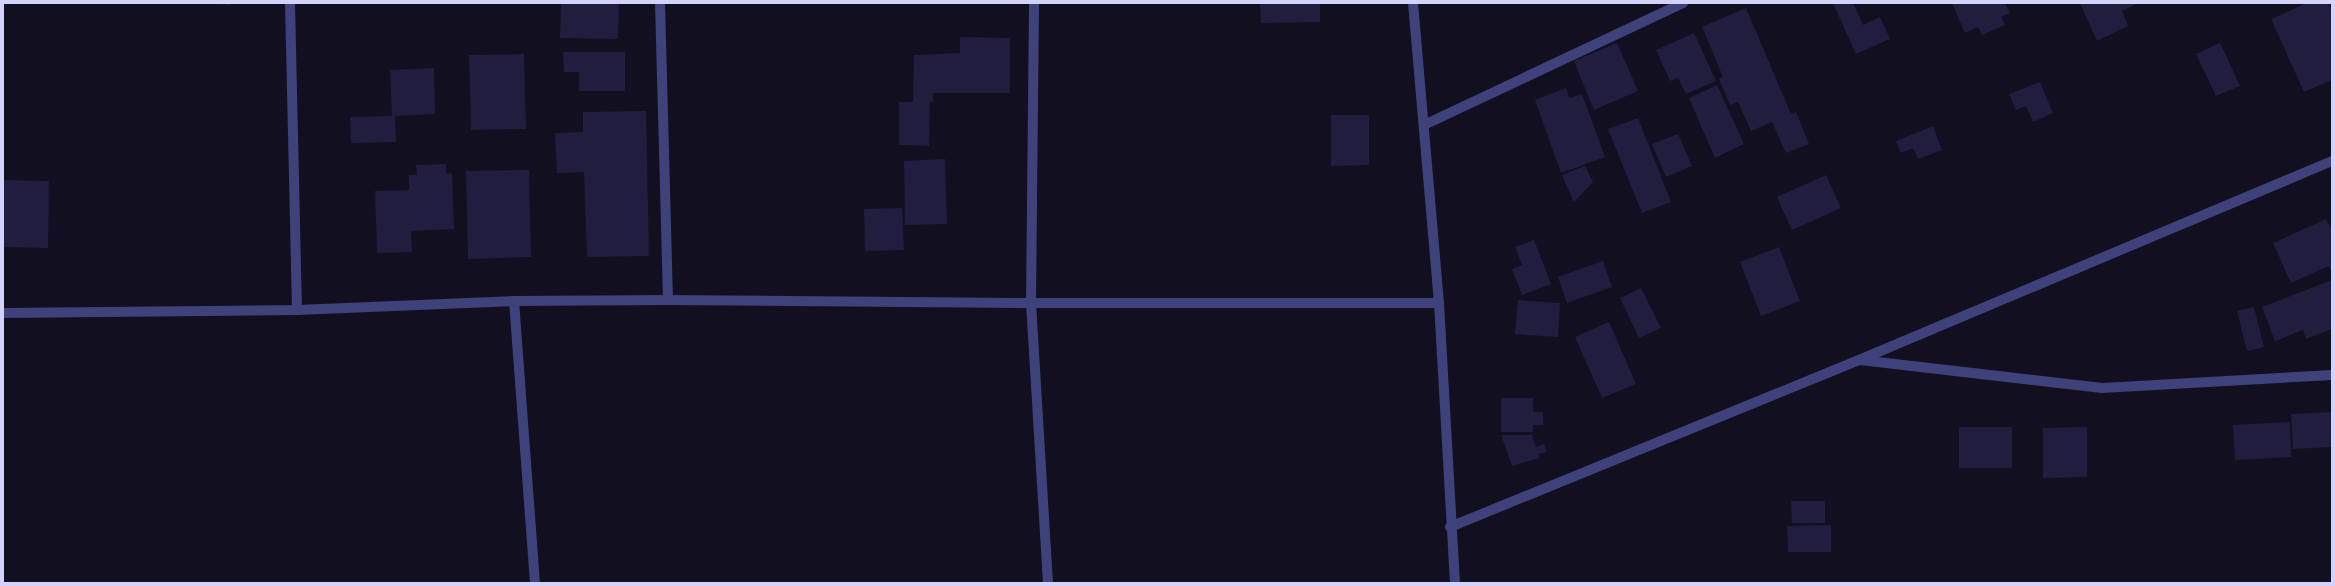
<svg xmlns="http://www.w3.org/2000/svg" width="2335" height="586" viewBox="0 0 2335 586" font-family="'Work Sans',sans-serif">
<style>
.building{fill:#211d3f}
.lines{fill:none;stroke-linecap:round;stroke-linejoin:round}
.minor{stroke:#3e417a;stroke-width:10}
</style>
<rect width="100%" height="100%" fill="#110f20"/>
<g class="building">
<polygon points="214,3 230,3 230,5 214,4"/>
<polygon points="561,3 619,3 618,39 560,38"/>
<polygon points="1260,3 1320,3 1320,22 1261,23"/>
<polygon points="1833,3 1853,3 1863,25 1880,17 1890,39 1856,54"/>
<polygon points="1952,3 2005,3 2010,13 2001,17 2005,25 1982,35 1978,27 1965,33"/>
<polygon points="2080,3 2136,3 2137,4 2122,11 2128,26 2097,41"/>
<polygon points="2307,3 2328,3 2332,11 2332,80 2304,92 2271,19"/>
<polygon points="1746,8 1791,114 1796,112 1809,144 1786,153 1772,122 1751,131 1738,102 1730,105 1719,79 1723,77 1702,27"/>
<polygon points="1694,33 1716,81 1686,94 1678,78 1670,81 1656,50"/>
<polygon points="960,37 1010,38 1010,93 933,93 933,102 930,102 929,146 899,145 899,102 913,102 914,55 960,53"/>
<polygon points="1617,43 1638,91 1594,110 1574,61"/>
<polygon points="2220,43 2240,86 2216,96 2196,54"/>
<polygon points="563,52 625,52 625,91 579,91 579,72 564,72"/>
<polygon points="524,54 526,129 471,130 469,55"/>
<polygon points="434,68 435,114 395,116 396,142 351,143 350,117 392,116 390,70"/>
<polygon points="2040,82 2053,113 2033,122 2026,106 2016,110 2009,94"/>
<polygon points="1717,85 1744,144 1715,158 1689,98"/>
<polygon points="1566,88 1569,98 1582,94 1605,157 1561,173 1535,100"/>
<polygon points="646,111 649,256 587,257 584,172 557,173 555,133 583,132 583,112"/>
<polygon points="1331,115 1369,115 1369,165 1331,166"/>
<polygon points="1638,118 1671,202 1642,213 1608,129"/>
<polygon points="1933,126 1942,150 1918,159 1913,148 1901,153 1896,141"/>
<polygon points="1678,134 1692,166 1666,177 1652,144"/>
<polygon points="945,159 947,224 905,225 904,161"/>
<polygon points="446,164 446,174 452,173 454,229 411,231 412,252 377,253 375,191 409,190 409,175 417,175 416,165"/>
<polygon points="1585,166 1593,182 1574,202 1562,175"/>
<polygon points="529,170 531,257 468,259 466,171"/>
<polygon points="1826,175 1841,208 1792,230 1777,197"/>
<polygon points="4,180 49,181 48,248 3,247"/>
<polygon points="902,208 904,250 865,251 864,209"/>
<polygon points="2326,219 2332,231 2332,273 2329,266 2291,283 2273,243"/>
<polygon points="1534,240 1551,284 1522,295 1512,269 1522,265 1515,247"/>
<polygon points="1779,247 1800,301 1761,316 1740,262"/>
<polygon points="1603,261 1612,287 1567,303 1558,277"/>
<polygon points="2332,280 2332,329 2306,339 2303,330 2275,341 2262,307"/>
<polygon points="1641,288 1661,328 1639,338 1620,298"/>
<polygon points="1518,300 1560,303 1558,337 1515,334"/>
<polygon points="2254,307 2264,347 2247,351 2237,311"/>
<polygon points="1609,322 1636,384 1602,398 1575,337"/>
<polygon points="1501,398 1533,398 1533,412 1543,412 1543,425 1533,425 1533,432 1501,432"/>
<polygon points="2332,412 2332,447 2293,449 2291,414"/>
<polygon points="2290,422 2291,457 2235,460 2233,425"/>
<rect x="1959" y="427" width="53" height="41"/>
<polygon points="2087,427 2087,477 2043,478 2043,428"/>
<polygon points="1501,435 1532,435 1536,447 1544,444 1547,452 1538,454 1539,458 1512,466"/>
<polygon points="1791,501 1825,501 1825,523 1792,523"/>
<polygon points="1831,525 1831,552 1788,552 1787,526"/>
</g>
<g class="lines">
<g class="minor">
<polyline points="290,3 297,310"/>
<polyline points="660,3 668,300"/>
<polyline points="1034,3 1031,303 1048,583"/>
<polyline points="1413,3 1439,303 1455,583"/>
<polyline points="1424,125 1683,3"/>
<polyline points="514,301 535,583"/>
<polyline points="3,313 297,310 514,301 668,300 1031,303 1439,303"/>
<polyline points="1860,360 2102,388 2332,375"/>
<polyline points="1450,527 1859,360 2332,161"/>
</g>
</g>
<rect width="2335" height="586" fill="none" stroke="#d3d2fb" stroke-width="8"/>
</svg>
